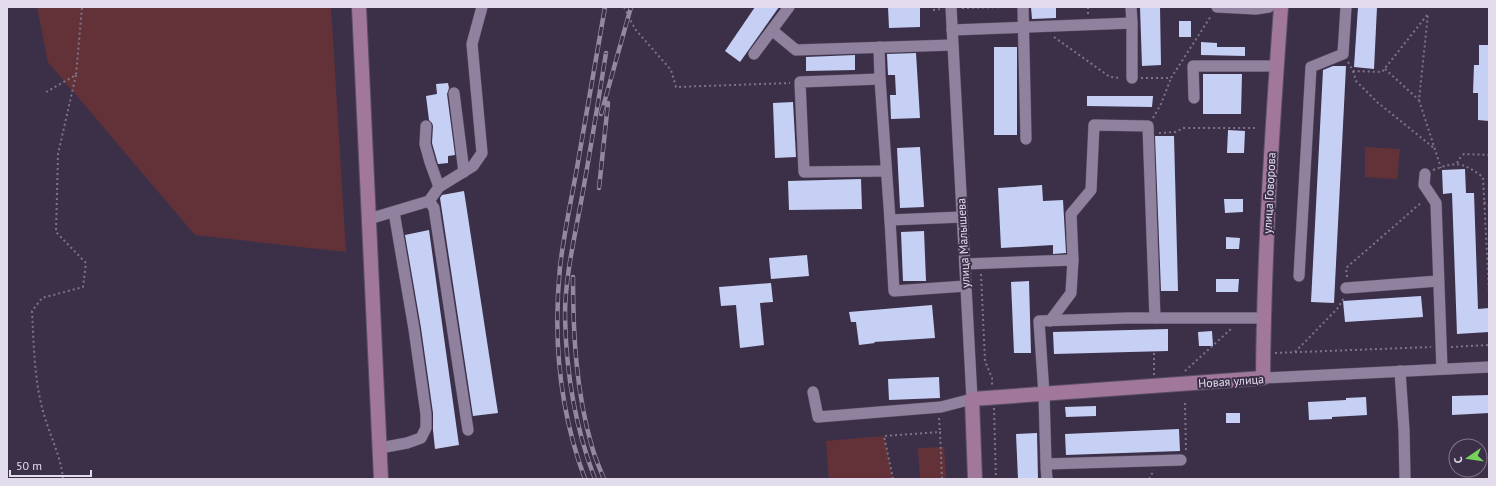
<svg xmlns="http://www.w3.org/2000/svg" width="1496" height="486" viewBox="0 0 1496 486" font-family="'PT Sans',sans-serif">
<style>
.green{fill:#633238}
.building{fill:#c6d0f4}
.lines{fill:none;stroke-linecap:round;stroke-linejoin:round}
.minor-casing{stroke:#594e63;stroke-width:12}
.major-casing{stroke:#594e63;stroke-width:16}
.path{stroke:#7e7489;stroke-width:2;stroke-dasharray:2 3;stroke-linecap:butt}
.minor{stroke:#90829f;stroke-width:11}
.major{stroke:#a1779b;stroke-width:14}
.rail-casing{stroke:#93899e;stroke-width:4.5}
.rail{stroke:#3c3049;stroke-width:3;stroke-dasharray:9;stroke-linecap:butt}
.labels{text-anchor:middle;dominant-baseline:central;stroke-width:4;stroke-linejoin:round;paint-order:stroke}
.street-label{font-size:12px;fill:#e3dcec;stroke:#3c3049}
</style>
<rect width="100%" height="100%" fill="#3c3049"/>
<g class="green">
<polygon points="37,7 331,7 346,252 195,235 48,62"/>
<polygon points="1365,147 1400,149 1397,179 1365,177"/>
<polygon points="884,436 893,479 829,479 826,441"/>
<polygon points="944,447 946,479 920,479 918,448"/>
</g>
<g class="building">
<polygon points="755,7 779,7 740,62 725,51"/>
<polygon points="888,7 920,7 920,27 889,28"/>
<polygon points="1031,7 1056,7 1056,18 1032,19"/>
<polygon points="1140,7 1160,7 1161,65 1142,66"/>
<polygon points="1358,7 1377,7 1374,69 1354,67"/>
<rect x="1179" y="21" width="12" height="16"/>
<polygon points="1201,42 1217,43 1217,47 1245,47 1245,56 1201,55"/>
<polygon points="1479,45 1489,45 1489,121 1478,120 1478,93 1473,93 1474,65 1479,65"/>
<rect x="994" y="47" width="23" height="88"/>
<polygon points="916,53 920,118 891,119 890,95 896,95 895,75 888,75 887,54"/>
<polygon points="855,55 855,70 806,71 806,57"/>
<polygon points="1333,66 1346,66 1334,303 1311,302 1323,70"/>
<polygon points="1203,74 1242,74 1241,114 1203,114"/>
<polygon points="448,83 449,88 447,94 455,155 448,156 448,163 438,164 432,143 433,126 432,123 429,120 426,96 437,94 436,84"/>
<polygon points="1087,96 1153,96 1152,107 1087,106"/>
<polygon points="793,102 796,157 775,158 773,103"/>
<polygon points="1228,130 1245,131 1244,153 1227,153"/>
<polygon points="1155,136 1174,136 1178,291 1161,291"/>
<polygon points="920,147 924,207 900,208 897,148"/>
<polygon points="1465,169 1466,193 1474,193 1478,309 1489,308 1489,332 1457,334 1452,193 1443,194 1442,170"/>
<polygon points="861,179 862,209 789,210 788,181"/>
<polygon points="1042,185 1043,201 1063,200 1066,253 1053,254 1053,245 1001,248 998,188"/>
<polygon points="464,191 498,413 473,416 440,198 442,195"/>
<polygon points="1224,199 1243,199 1243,212 1225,213"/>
<polygon points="429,230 459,445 435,449 433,430 433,413 421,328 405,235"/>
<polygon points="924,231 926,281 903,281 901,232"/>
<polygon points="1226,237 1240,238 1239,249 1226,249"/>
<polygon points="807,255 809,276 771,279 769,258"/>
<polygon points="1216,279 1239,279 1238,292 1216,292"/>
<polygon points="1029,281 1031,353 1014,353 1011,282"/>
<polygon points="771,283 773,302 760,303 764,345 740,348 736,305 721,306 719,287"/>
<polygon points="1421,296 1423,317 1345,322 1343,301"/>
<polygon points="932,305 935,338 874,342 875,343 859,345 856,322 851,322 849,312"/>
<polygon points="1168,329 1168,351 1054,354 1053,332"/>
<polygon points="1212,331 1213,346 1199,346 1198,332"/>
<polygon points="939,377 940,398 889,400 888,379"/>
<polygon points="1489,395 1489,413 1452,415 1452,396"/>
<polygon points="1366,397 1367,415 1332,417 1332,419 1309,420 1308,402 1346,400 1346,398"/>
<polygon points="1096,406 1096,416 1066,417 1065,407"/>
<rect x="1226" y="413" width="14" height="10"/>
<polygon points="1179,429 1180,451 1066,455 1065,434"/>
<polygon points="1037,433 1038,479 1018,479 1016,434"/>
</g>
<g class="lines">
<defs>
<g id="minor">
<polyline points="1023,7 1026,139"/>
<polyline points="1131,7 1132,23"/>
<polyline points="1217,7 1256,9 1269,7"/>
<polyline points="952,30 1132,23 1132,78"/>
<polyline points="773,31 796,50 953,45"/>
<polyline points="879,47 880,79 890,220 962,217"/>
<polyline points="754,54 789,7"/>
<polyline points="880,79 800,82 804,172 886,171"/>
<polyline points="454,93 464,172"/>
<polyline points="1194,98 1193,66 1277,66"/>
<polyline points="426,126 425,144 430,162 439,187"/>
<polyline points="1425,174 1424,185 1436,203 1442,369"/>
<polyline points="429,201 434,208 468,430"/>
<polyline points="369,219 429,201 439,187 473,166 482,153 472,44 482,7"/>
<polyline points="890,220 894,291 966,286"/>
<polyline points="1073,260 1071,214 1091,190 1094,125 1148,126 1155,318"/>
<polyline points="965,264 1073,260 1071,293 1050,321"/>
<polyline points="1299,276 1311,67 1343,54 1346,7"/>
<polyline points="1346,288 1438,281"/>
<polyline points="1400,371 1404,430 1405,479"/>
<polyline points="1263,378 1489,367"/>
<polyline points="813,392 818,417 941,407 972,399 951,7"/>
<polyline points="380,448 407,443 421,438 426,428 426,414 414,329 394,212"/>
<polyline points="1181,460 1046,464 1044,394 1039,321 1127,318 1263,318"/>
<polyline points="1046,467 1047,479"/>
</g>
<g id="major">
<polyline points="359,7 381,479"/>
<path d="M975 479 972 399 1263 378C1264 254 1272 131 1281 7"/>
</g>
</defs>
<use href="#minor" class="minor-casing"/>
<use href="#major" class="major-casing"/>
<g class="path">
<polyline points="624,7 635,29 671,70 676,87 790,83"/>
<polyline points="1088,7 1088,15"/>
<polyline points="962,8 1006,7"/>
<polyline points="933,10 941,9"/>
<polyline points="1054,37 1110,77 1121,78"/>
<polyline points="1348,62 1353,71 1382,72 1428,14 1419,100 1441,168"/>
<polyline points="1385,69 1419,100"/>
<polyline points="1353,71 1356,81 1377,102 1434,148"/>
<polyline points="1141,78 1171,78 1211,16"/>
<polyline points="46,92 76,75 82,7"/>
<polyline points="1153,118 1161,104 1171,78"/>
<polyline points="1159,133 1175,132 1184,128 1255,128"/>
<polyline points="1457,163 1459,159 1464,154 1489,155"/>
<path d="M1433 170C1457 161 1462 162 1483 177L1489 292"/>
<polyline points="1484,202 1489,206"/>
<polyline points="981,274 985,361 992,378 992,386"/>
<polyline points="1347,277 1346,268 1422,202"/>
<polyline points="1451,347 1489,345"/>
<polyline points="1295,352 1337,309 1344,298"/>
<polyline points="1154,353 1154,375"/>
<polyline points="1275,353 1431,347"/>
<polyline points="1185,371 1232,328"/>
<polyline points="1185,403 1186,452"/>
<polyline points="994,408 996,479"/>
<polyline points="939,418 940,432"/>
<path d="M63 479C61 457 51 438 45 418 34 383 34 347 32 311L42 298 83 287 86 263 56 232 58 154 76 75"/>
<polyline points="893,479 884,436 940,432 942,479"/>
<polyline points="1149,479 1154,470"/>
</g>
<use href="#minor" class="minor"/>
<use href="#major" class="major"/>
<defs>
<g id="rail">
<polyline points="601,114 631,7"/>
<polyline points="599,188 608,103"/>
<path d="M573 277C573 334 576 392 592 447 595 458 600 469 604 479"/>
<path d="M585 479C560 412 553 338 560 267 564 232 572 197 578 162 587 111 596 59 605 7"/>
<path d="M595 479C575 427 566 372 565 316 565 278 574 240 581 202 590 153 598 103 606 53"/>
</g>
</defs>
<use href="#rail" class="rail-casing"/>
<use href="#rail" class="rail"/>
</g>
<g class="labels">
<g class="street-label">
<text transform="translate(1269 193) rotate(-87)">улица Говорова</text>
<text transform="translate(963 243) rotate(-93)">улица Малышева</text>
<text transform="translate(1231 381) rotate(-4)">Новая улица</text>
</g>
</g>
<rect width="1496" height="486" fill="none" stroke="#e3dcec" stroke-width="16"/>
<g transform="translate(1468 458) rotate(257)"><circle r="19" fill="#3c3049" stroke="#7f758a"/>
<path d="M0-3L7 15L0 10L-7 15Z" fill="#75d25b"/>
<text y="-6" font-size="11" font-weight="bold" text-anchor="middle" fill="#e3dcec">С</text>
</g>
<path d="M10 470v6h81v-6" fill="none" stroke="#e3dcec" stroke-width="2"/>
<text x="16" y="470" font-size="12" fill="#e3dcec" stroke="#3c3049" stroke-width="3" paint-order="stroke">50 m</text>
</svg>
